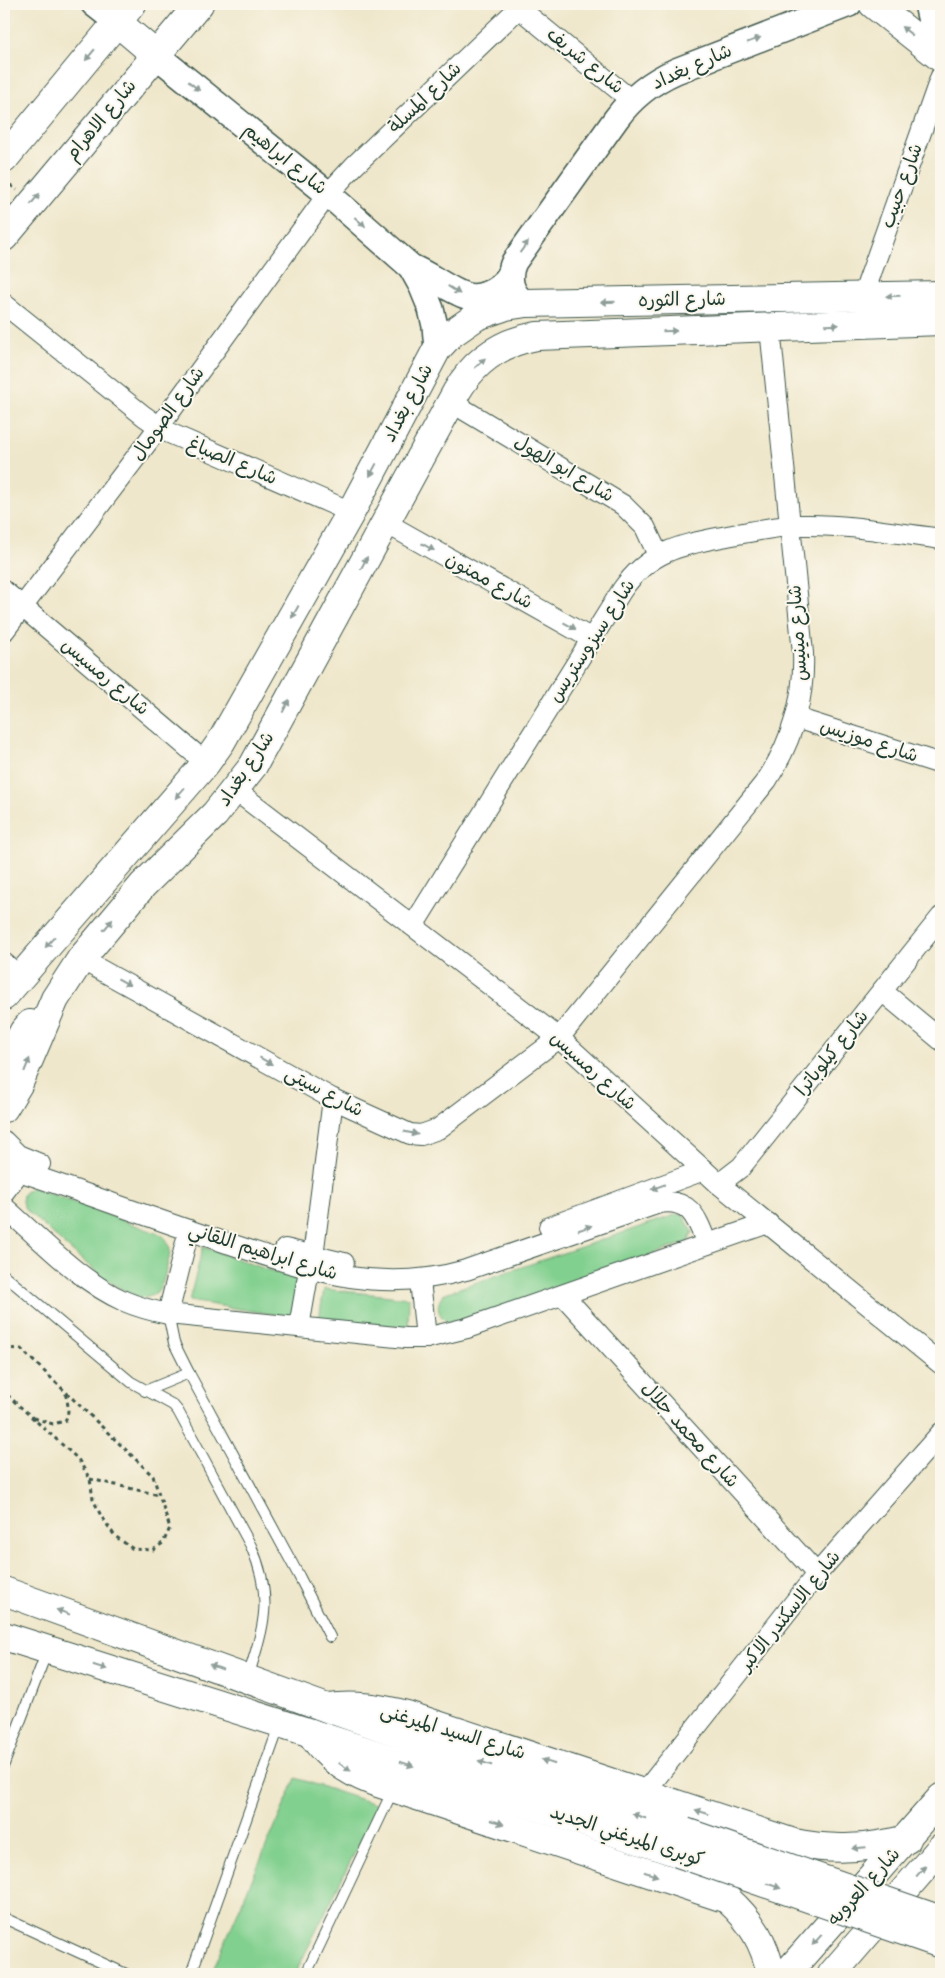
<svg xmlns="http://www.w3.org/2000/svg" width="945" height="1978" viewBox="0 0 945 1978" font-family="Mynerve,'Playpen Sans Arabic',sans-serif">
<style>
.green{fill:#82d08f;stroke:#508662}
.lines{fill:none;stroke-linecap:round;stroke-linejoin:round}
.service-casing{stroke:#3e564b;stroke-width:12}
.minor-casing{stroke:#3e564b;stroke-width:22}
.tertiary-casing{stroke:#3e564b;stroke-width:28}
.secondary-casing{stroke:#3e564b;stroke-width:30}
.primary-casing{stroke:#3e564b;stroke-width:30}
.trunk-casing{stroke:#3e564b;stroke-width:30}
.path{stroke:#3e564b;stroke-width:3;stroke-dasharray:4 4;stroke-linecap:butt}
.service{stroke:#fff;stroke-width:10}
.minor{stroke:#fff;stroke-width:20}
.tertiary{stroke:#fff;stroke-width:25}
.secondary{stroke:#fff;stroke-width:28}
.primary{stroke:#fff;stroke-width:28}
.trunk{stroke:#fff;stroke-width:28}
.primary-bridge-casing{stroke:#3e564b;stroke-width:30;stroke-linecap:butt}
.primary-bridge{stroke:#fff;stroke-width:28}
.oneway{fill:#8f9e9a}
.labels{text-anchor:middle;dominant-baseline:central;stroke-width:4;stroke-linejoin:round;paint-order:stroke}
.street-label{font-size:19px;fill:#1f3d34;stroke:#fbf7ec}
</style>
<rect width="100%" height="100%" fill="#fbf7ec"/>
<filter id="ink" filterUnits="userSpaceOnUse"><feTurbulence type="fractalNoise" baseFrequency=".02" numOctaves="2"/><feDisplacementMap in="SourceGraphic" scale="10" xChannelSelector="R" yChannelSelector="G"/><feConvolveMatrix kernelMatrix="1 2 1 2 8 2 1 2 1" color-interpolation-filters="sRGB"/></filter>
<filter id="wash" filterUnits="userSpaceOnUse"><feTurbulence type="fractalNoise" baseFrequency=".0096" numOctaves="4" result="noise"/><feDisplacementMap in="SourceGraphic" scale="20" xChannelSelector="R" yChannelSelector="G"/><feGaussianBlur stdDeviation="1.12" result="paint"/><feColorMatrix in="noise" values="0 0 0 0 0 0 0 0 0 0 0 0 0 0 0 0 0 1.4 0 .05"/><feComposite in="paint" operator="in"/></filter>
<g filter="url(#wash)">
<rect width="100%" height="100%" fill="#efe7cb"/>
<g class="green">
<path d="M32 1187 162 1235C172 1244 171 1253 167 1266 164 1278 162 1293 148 1297 124 1305 45 1226 25 1209L22 1202 23 1194Z"/>
<path d="M678 1214 683 1215 693 1232 688 1242 454 1324C438 1320 433 1305 445 1293Z"/>
<polygon points="203,1247 300,1281 291,1317 189,1301"/>
<polygon points="324,1289 409,1298 408,1328 319,1319"/>
<polygon points="296,1778 378,1805 295,1974 211,1974"/>
</g>
</g>
<g filter="url(#ink)">
<g class="lines">
<defs>
<g id="service">
<path d="M4 1275 131 1382 173 1405 178 1411 251 1546C274 1598 264 1626 248 1677"/>
<polyline points="168,1314 174,1343 189,1373 299,1576 330,1637"/>
<polyline points="145,1391 189,1373"/>
<polyline points="4,1764 47,1651"/>
<polyline points="4,1918 126,1974"/>
<polyline points="191,1974 280,1724"/>
<polyline points="306,1974 393,1790"/>
</g>
<g id="minor">
<polyline points="514,4 631,100"/>
<polyline points="863,296 941,76"/>
<polyline points="4,304 144,416 167,432 351,512"/>
<polyline points="451,402 623,505 645,527 658,555"/>
<polyline points="386,523 592,639"/>
<polyline points="4,591 206,763"/>
<polyline points="4,631 159,427 328,194 354,166 523,4"/>
<polyline points="796,718 941,764"/>
<polyline points="235,790 559,1038 719,1184 941,1364"/>
<path d="M413 926 622 590C648 552 680 545 722 537 749 532 775 526 801 525 848 524 895 533 941 539"/>
<path d="M81 959 333 1099 410 1134 421 1135 438 1129 559 1038 767 780C792 741 805 699 803 653L770 328"/>
<polyline points="4,963 20,977"/>
<polyline points="882,991 941,1040"/>
<polyline points="4,1141 18,1155 40,1164"/>
<path d="M4 1162 28 1174C91 1195 154 1219 218 1240 304 1268 375 1296 466 1270L659 1203C691 1198 697 1219 707 1244"/>
<polyline points="719,1184 741,1167 941,917"/>
<polyline points="4,1192 20,1171"/>
<path d="M4 1207C41 1239 79 1281 124 1301 138 1307 153 1311 168 1314L406 1338H426L467 1328 768 1223"/>
<polyline points="549,1227 704,1170"/>
<polyline points="285,1249 344,1263"/>
<polyline points="313,1256 333,1099"/>
<polyline points="420,1280 426,1338"/>
<polyline points="563,1295 817,1574"/>
<polyline points="168,1314 189,1230"/>
<polyline points="299,1327 309,1270"/>
<polyline points="644,1793 817,1574 941,1433"/>
</g>
<g id="tertiary">
<polyline points="94,4 117,22"/>
<polyline points="927,4 934,35 941,55"/>
<polyline points="156,55 328,194 411,267 422,287 431,309 435,326 437,349"/>
<path d="M411 267C428 274 442 285 459 293 477 303 499 291 510 275"/>
<path d="M526 303C510 295 507 277 514 262L616 119C632 97 651 82 676 71L849 4"/>
</g>
<g id="secondary">
<polyline points="873,4 941,58"/>
<polyline points="117,22 156,55"/>
<polyline points="4,159 132,4"/>
<polyline points="4,237 199,4"/>
<polyline points="4,996 206,763 221,742 351,512 437,349 451,334 477,316 506,306 526,303 941,295"/>
<polyline points="4,1068 24,1031 30,1024"/>
<path d="M4 1108 19 1083 55 999 81 959 143 885 215 814 253 766 457 391C475 360 502 342 537 336L941 321"/>
</g>
<g id="primary">
<polyline points="4,1591 327,1708 685,1832"/>
<polyline points="4,1636 311,1733 678,1853"/>
</g>
<g id="trunk">
<path d="M327 1708C355 1704 380 1708 407 1715L794 1843C833 1851 868 1849 907 1839"/>
<path d="M311 1733C326 1757 346 1771 372 1781L727 1899C751 1920 765 1943 771 1974"/>
<polyline points="786,1974 941,1798"/>
<polyline points="832,1974 941,1848"/>
</g>
</defs>
<use href="#service" class="service-casing"/>
<use href="#minor" class="minor-casing"/>
<use href="#tertiary" class="tertiary-casing"/>
<use href="#secondary" class="secondary-casing"/>
<use href="#primary" class="primary-casing"/>
<use href="#trunk" class="trunk-casing"/>
<g class="path">
<polyline points="4,180 17,190"/>
<polyline points="4,1348 21,1349 153,1476 170,1528 163,1543 153,1550 133,1549 115,1536 101,1516 93,1499 90,1479 78,1459 4,1392"/>
<path d="M34 1418 53 1424 65 1421C70 1411 68 1403 65 1393"/>
<polyline points="90,1479 159,1495"/>
</g>
<use href="#service" class="service"/>
<use href="#minor" class="minor"/>
<use href="#tertiary" class="tertiary"/>
<use href="#secondary" class="secondary"/>
<use href="#primary" class="primary"/>
<use href="#trunk" class="trunk"/>
<defs>
<g id="primary-bridge">
<polyline points="685,1832 941,1920"/>
<polyline points="678,1853 941,1944"/>
</g>
</defs>
<use href="#primary-bridge" class="primary-bridge-casing"/>
<use href="#primary-bridge" class="primary-bridge"/>
</g>
<defs><path id="oneway-solid" d="M-6-.8H1V-3.2L6.5 0L1 3.2V.8H-6Z" transform="scale(1.25)"/></defs>
<g class="oneway">
<use href="#oneway-solid" transform="translate(907 31) rotate(-142)"/>
<use href="#oneway-solid" transform="translate(754 40) rotate(-21)"/>
<use href="#oneway-solid" transform="translate(90 55) rotate(130)"/>
<use href="#oneway-solid" transform="translate(194 86) rotate(39)"/>
<use href="#oneway-solid" transform="translate(35 199) rotate(-50)"/>
<use href="#oneway-solid" transform="translate(360 222) rotate(41)"/>
<use href="#oneway-solid" transform="translate(524 247) rotate(-54)"/>
<use href="#oneway-solid" transform="translate(454 290) rotate(33)"/>
<use href="#oneway-solid" transform="translate(893 296) rotate(179)"/>
<use href="#oneway-solid" transform="translate(608 302) rotate(179)"/>
<use href="#oneway-solid" transform="translate(832 325) rotate(-2)"/>
<use href="#oneway-solid" transform="translate(670 331) rotate(-2)"/>
<use href="#oneway-solid" transform="translate(480 363) rotate(-43)"/>
<use href="#oneway-solid" transform="translate(373 470) rotate(118)"/>
<use href="#oneway-solid" transform="translate(428 547) rotate(29)"/>
<use href="#oneway-solid" transform="translate(364 563) rotate(-62)"/>
<use href="#oneway-solid" transform="translate(295 612) rotate(119)"/>
<use href="#oneway-solid" transform="translate(570 626) rotate(29)"/>
<use href="#oneway-solid" transform="translate(286 706) rotate(-62)"/>
<use href="#oneway-solid" transform="translate(180 793) rotate(131)"/>
<use href="#oneway-solid" transform="translate(108 925) rotate(-50)"/>
<use href="#oneway-solid" transform="translate(50 942) rotate(131)"/>
<use href="#oneway-solid" transform="translate(124 982) rotate(29)"/>
<use href="#oneway-solid" transform="translate(266 1061) rotate(29)"/>
<use href="#oneway-solid" transform="translate(27 1065) rotate(-68)"/>
<use href="#oneway-solid" transform="translate(411 1133) rotate(12)"/>
<use href="#oneway-solid" transform="translate(658 1187) rotate(160)"/>
<use href="#oneway-solid" transform="translate(585 1228) rotate(-19)"/>
<use href="#oneway-solid" transform="translate(63 1612) rotate(-160)"/>
<use href="#oneway-solid" transform="translate(100 1667) rotate(17)"/>
<use href="#oneway-solid" transform="translate(216 1667) rotate(-159)"/>
<use href="#oneway-solid" transform="translate(548 1762) rotate(-162)"/>
<use href="#oneway-solid" transform="translate(485 1763) rotate(-161)"/>
<use href="#oneway-solid" transform="translate(407 1764) rotate(18)"/>
<use href="#oneway-solid" transform="translate(345 1767) rotate(33)"/>
<use href="#oneway-solid" transform="translate(702 1812) rotate(-162)"/>
<use href="#oneway-solid" transform="translate(639 1816) rotate(-161)"/>
<use href="#oneway-solid" transform="translate(497 1822) rotate(18)"/>
<use href="#oneway-solid" transform="translate(859 1848) rotate(175)"/>
<use href="#oneway-solid" transform="translate(921 1871) rotate(-49)"/>
<use href="#oneway-solid" transform="translate(651 1874) rotate(18)"/>
<use href="#oneway-solid" transform="translate(774 1886) rotate(19)"/>
<use href="#oneway-solid" transform="translate(817 1940) rotate(132)"/>
</g>
</g>
<g class="labels">
<g class="street-label">
<text transform="translate(585 61) rotate(39)">شارع شريف</text>
<text transform="translate(692 67) rotate(-24)">شارع بغداد</text>
<text transform="translate(425 98) rotate(-44)">شارع المسلة</text>
<text transform="translate(101 120) rotate(-50)">شارع الاهرام</text>
<text transform="translate(285 159) rotate(39)">شارع ابراهيم</text>
<text transform="translate(902 186) rotate(-70)">شارع حبيب</text>
<text transform="translate(682 300) rotate(-1)">شارع الثوره</text>
<text transform="translate(408 403) rotate(-62)">شارع بغداد</text>
<text transform="translate(168 414) rotate(-54)">شارع الصومال</text>
<text transform="translate(232 461) rotate(23)">شارع الصباغ</text>
<text transform="translate(564 469) rotate(31)">شارع ابو الهول</text>
<text transform="translate(489 581) rotate(29)">شارع ممنون</text>
<text transform="translate(798 633) rotate(-94)">شارع مينيس</text>
<text transform="translate(592 641) rotate(-57)">شارع سيزوستريس</text>
<text transform="translate(105 677) rotate(40)">شارع رمسيس</text>
<text transform="translate(869 741) rotate(18)">شارع موزيس</text>
<text transform="translate(246 769) rotate(-56)">شارع بغداد</text>
<text transform="translate(832 1053) rotate(-51)">شارع كيلوباترا</text>
<text transform="translate(593 1071) rotate(42)">شارع رمسيس</text>
<text transform="translate(324 1092) rotate(28)">شارع سيتى</text>
<text transform="translate(263 1252) rotate(17)">شارع ابراهيم اللقاني</text>
<text transform="translate(690 1435) rotate(48)">شارع محمد جلال</text>
<text transform="translate(790 1611) rotate(-51)">شارع الاسكندر الاكبر</text>
<text transform="translate(453 1732) rotate(17)">شارع السيد الميرغنى</text>
<text transform="translate(627 1836) rotate(18)">كوبرى الميرغني الجديد</text>
<text transform="translate(864 1887) rotate(-48)">شارع العروبه</text>
</g>
</g>
<rect width="945" height="1978" fill="none" stroke="#fbf7ec" stroke-width="20"/>
</svg>
